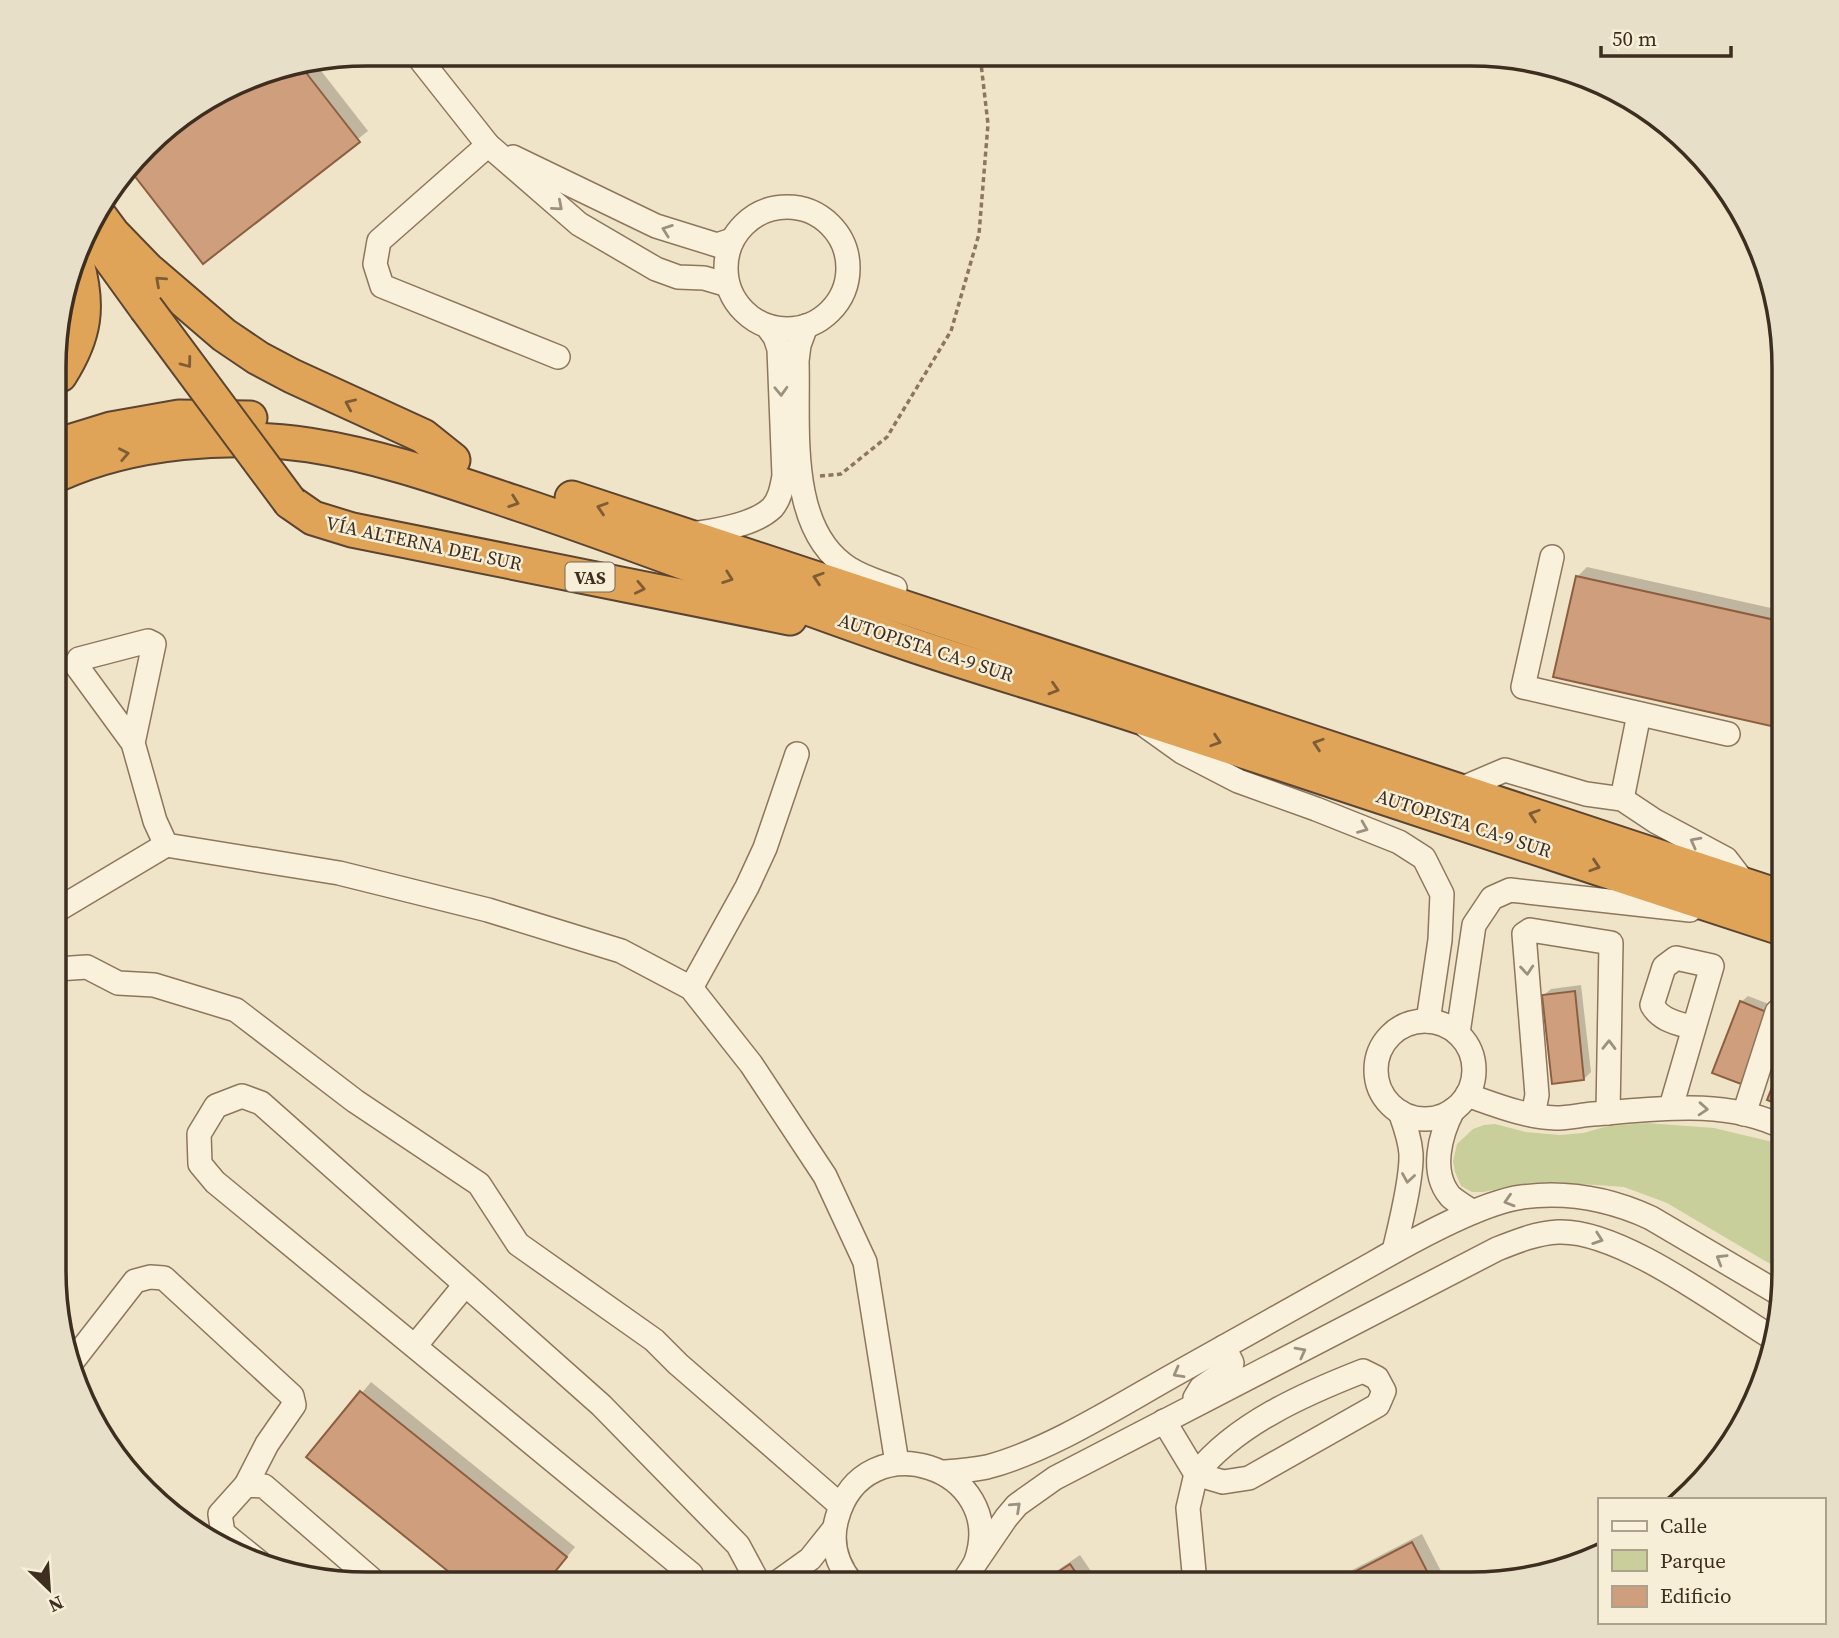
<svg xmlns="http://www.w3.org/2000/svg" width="1839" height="1638" viewBox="0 0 1839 1638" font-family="'Source Serif 4',serif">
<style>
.green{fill:#c9cf9b}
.shadow{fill:#0003}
.building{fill:#cf9f7d;stroke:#8d5f41;stroke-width:2}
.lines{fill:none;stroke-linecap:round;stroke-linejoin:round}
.minor-casing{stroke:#8d765c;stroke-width:26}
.highway-casing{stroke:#5b4430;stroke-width:37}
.path{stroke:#8d765c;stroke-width:3.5;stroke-dasharray:5 3.5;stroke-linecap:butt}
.minor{stroke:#faf1dc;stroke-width:23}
.highway{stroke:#e0a458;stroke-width:33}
.highway-bridge-casing{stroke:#5b4430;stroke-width:37;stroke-linecap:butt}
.highway-bridge{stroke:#e0a458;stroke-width:33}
.oneway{stroke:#9c907e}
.oneway2{stroke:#7e5d36}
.labels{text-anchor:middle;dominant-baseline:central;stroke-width:5;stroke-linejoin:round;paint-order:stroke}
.shield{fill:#f7eed8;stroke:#756857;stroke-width:2}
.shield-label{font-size:18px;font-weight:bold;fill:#3d2e20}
.street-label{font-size:19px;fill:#3d2e20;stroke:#f7eed8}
.rim{fill:none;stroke:#3d2e20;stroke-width:3.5}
</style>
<rect width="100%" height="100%" fill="#f0e4c8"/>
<polygon class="green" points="1647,1123 1714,1128 1785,1145 1784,1272 1667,1203 1624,1187 1552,1182 1530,1183 1483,1192 1472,1192 1461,1186 1455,1172 1453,1161 1457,1144 1473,1129 1484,1125 1495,1124 1526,1132 1560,1135 1583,1133 1608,1126"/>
<g class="shadow">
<polygon points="315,63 368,131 204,261 131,169 161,132 266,71"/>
<polygon points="1587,567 1784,611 1784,727 1555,676 1577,577"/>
<polygon points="1581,985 1591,1072 1584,1079 1544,995 1551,989"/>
<polygon points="1748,996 1774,1006 1748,1075 1741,1082 1741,1002"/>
<polygon points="371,1382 575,1547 545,1584 309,1456"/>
<polygon points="1422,1534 1447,1583 1327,1583"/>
<polygon points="1080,1555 1099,1583 1039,1583"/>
</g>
<g class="building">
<polygon points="300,65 360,142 203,264 130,170 161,132 266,71"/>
<polygon points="1576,576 1784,622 1784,729 1553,677"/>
<polygon points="1575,991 1584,1080 1552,1084 1542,995"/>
<polygon points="1740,1001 1769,1013 1741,1084 1712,1073"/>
<polygon points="1785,1055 1785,1107 1767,1100"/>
<polygon points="360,1391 567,1557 545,1584 464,1584 306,1457"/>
<polygon points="1412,1542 1433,1583 1333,1583"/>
<polygon points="1070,1564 1083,1583 1041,1583"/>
</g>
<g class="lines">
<defs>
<g id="minor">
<polyline points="416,54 488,145 579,224 656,269 678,277 704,278 728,285"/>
<polyline points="488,145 379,241 375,264 382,286 558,357"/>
<polyline points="513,157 656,226 717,245 732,240"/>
<circle cx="787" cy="268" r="61"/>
<path d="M806 326 799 345 797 361C799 426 786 530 850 569 864 578 880 582 895 588"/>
<path d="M691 534C715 531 754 525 772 508 780 499 782 487 784 476L779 349 775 337 767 326"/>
<polyline points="1552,557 1523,687 1728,734"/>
<polyline points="1147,727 1182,752 1238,781 1316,809 1399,842 1424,858 1442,894 1440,940 1428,1021"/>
<polyline points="133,743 154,644 148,641 79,659 76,665 133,743 155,821 166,845 339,873 488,910 621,951 691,988 751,1064 825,1176 865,1262 897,1463"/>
<polyline points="1458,790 1505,770 1586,794 1622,799 1655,821 1726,859 1746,885"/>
<polyline points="1622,799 1639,714"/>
<polyline points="57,910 166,845"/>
<polyline points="57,969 87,967 118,983 154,985 236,1010 355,1101 479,1184 518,1244 654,1340 678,1364 840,1505"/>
<polyline points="691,988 747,887 765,848 797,754"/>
<circle cx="1425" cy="1070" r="49"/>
<polyline points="1458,1033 1474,925 1492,898 1510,890 1690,910"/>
<path d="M1467 1095C1496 1105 1525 1117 1556 1118 1568 1118 1581 1115 1593 1114 1657 1109 1725 1098 1785 1128"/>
<path d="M1671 1107 1712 966 1676 958 1664 967 1652 1005C1661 1021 1678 1023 1694 1028"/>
<path d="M1453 1110C1440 1135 1430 1172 1450 1196 1456 1202 1466 1207 1473 1212"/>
<polyline points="1744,1114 1777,1012 1785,1005"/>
<polyline points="1533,1115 1537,1095 1524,934 1530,930 1611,943 1608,1113"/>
<path d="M1394 1251C1400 1226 1412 1179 1411 1154 1410 1139 1405 1126 1400 1112"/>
<polyline points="415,1346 465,1285"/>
<polyline points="72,1362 135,1281 150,1277 164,1278 292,1396 294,1405 267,1444 246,1485"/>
<polyline points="1195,1398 1201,1388 1231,1367 1232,1363 1224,1347"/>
<path d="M1164 1421 1196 1474C1236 1424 1304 1394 1363 1371L1377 1378 1384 1391 1378 1405 1249 1478 1223 1482 1196 1474 1188 1508 1195 1583"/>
<path d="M945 1472C959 1471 973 1470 987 1467 1048 1451 1117 1407 1172 1376 1239 1339 1305 1301 1372 1264 1410 1242 1479 1203 1522 1197 1567 1191 1610 1199 1651 1218L1780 1294"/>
<polyline points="259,1562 223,1533 220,1514 246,1485 264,1486 377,1584"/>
<path d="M976 1562 1006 1518 1017 1505 1055 1478 1497 1249C1517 1241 1537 1233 1558 1232 1619 1229 1719 1305 1771 1337"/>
<path d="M852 1583C837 1565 830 1542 837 1518 864 1420 1009 1467 976 1561 973 1568 967 1576 962 1583"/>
<polyline points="696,1584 691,1574 215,1182 200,1164 199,1134 216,1106 242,1096 261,1103 601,1405 738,1545 759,1584"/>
<polyline points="775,1584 810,1559 834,1529"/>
</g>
<g id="highway">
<polyline points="96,211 113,234 147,269 224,335 258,358 292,376 423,436 453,460"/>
<polyline points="99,243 146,308"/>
<path d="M60 375C85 336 89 307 77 263"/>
<polyline points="59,445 111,429 179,417 250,418"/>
<path d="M59 474C132 441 231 433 309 445 381 456 450 481 519 504 645 546 769 596 895 639 978 668 1062 691 1146 719 1359 789 1571 860 1784 929"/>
<polyline points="572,498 1784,898"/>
<polyline points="290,502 313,518 352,530 790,618"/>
</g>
</defs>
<use href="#minor" class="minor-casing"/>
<use href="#highway" class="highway-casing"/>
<polyline class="path" points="820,476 841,474 887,437 951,331 979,234 988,124 980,55"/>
<use href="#minor" class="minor"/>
<use href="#highway" class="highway"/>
<defs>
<polyline id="highway-bridge" points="146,308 290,502"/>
</defs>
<use href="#highway-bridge" class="highway-bridge-casing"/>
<use href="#highway-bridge" class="highway-bridge"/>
</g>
<defs><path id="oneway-chevron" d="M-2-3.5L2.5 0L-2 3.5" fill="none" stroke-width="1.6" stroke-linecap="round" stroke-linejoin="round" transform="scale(1.75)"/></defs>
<g class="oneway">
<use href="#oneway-chevron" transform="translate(558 206) rotate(41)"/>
<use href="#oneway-chevron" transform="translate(667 230) rotate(-160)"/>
<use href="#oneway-chevron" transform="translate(781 391) rotate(88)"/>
<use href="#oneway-chevron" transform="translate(1363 828) rotate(22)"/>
<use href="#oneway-chevron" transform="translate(1695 842) rotate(-152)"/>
<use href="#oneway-chevron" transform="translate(1527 970) rotate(85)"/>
<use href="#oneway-chevron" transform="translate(1609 1045) rotate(-89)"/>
<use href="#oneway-chevron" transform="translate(1703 1109) rotate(4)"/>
<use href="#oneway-chevron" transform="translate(1408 1178) rotate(99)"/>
<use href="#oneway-chevron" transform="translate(1509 1201) rotate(163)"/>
<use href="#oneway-chevron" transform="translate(1598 1239) rotate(19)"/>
<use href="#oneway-chevron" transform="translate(1721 1259) rotate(-149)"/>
<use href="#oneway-chevron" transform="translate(1301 1352) rotate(-28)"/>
<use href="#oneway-chevron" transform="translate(1178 1373) rotate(151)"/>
<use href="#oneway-chevron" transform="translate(1016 1507) rotate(-43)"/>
</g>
<g class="oneway2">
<use href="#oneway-chevron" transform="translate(160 281) rotate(-138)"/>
<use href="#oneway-chevron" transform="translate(187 363) rotate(53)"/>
<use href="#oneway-chevron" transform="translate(350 404) rotate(-156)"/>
<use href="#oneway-chevron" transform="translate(124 454) rotate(-11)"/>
<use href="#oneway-chevron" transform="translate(514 502) rotate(19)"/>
<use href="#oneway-chevron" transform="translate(602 508) rotate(-162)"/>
<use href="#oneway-chevron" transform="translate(728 578) rotate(20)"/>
<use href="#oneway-chevron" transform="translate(818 578) rotate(-162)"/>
<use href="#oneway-chevron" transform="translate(640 588) rotate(12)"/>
<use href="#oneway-chevron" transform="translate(1054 689) rotate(17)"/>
<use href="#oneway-chevron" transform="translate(1216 741) rotate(18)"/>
<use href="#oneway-chevron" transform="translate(1318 744) rotate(-162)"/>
<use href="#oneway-chevron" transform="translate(1534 815) rotate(-162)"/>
<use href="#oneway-chevron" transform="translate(1595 866) rotate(18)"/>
</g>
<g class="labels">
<rect class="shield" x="565.5" y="562.5" width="49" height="29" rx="5"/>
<g class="shield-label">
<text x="590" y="577">VAS</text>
</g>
<g class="street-label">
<text transform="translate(424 543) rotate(12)">VÍA ALTERNA DEL SUR</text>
<text transform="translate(926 647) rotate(18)">AUTOPISTA CA-9 SUR</text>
<text transform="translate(1464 823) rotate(18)">AUTOPISTA CA-9 SUR</text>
</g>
</g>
<path d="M0 0H1839V1638H0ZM367 66H1471A301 301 0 0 1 1772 367V1271A301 301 0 0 1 1471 1572H367A301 301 0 0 1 66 1271V367A301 301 0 0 1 367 66Z" fill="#e8dfc9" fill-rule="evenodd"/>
<path class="rim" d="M367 66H1471A301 301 0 0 1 1772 367V1271A301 301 0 0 1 1471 1572H367A301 301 0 0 1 66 1271V367A301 301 0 0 1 367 66Z"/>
<rect x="1598" y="1498" width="228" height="126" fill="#f7eed8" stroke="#ada18e" stroke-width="2"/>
<rect x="1612" y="1521" width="35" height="10" fill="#faf1dc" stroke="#ada18e" stroke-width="2"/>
<text x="1660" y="1533" font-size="21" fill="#3d2e20">Calle</text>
<rect x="1612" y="1550" width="35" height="21" fill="#c9cf9b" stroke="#ada18e" stroke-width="2"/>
<text x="1660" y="1568" font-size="21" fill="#3d2e20">Parque</text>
<rect x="1612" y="1586" width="35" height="21" fill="#cf9f7d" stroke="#ada18e" stroke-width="2"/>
<text x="1660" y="1603" font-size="21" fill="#3d2e20">Edificio</text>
<g transform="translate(49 1589) rotate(155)" stroke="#f7eed8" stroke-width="5" paint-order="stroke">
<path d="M0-5L12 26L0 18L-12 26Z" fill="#3d2e20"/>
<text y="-10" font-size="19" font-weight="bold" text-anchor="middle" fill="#3d2e20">N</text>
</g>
<path d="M1601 46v10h130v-10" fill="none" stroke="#3d2e20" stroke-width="3.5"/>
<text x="1612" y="46" font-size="21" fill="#3d2e20" stroke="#f7eed8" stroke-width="5" paint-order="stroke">50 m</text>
</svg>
